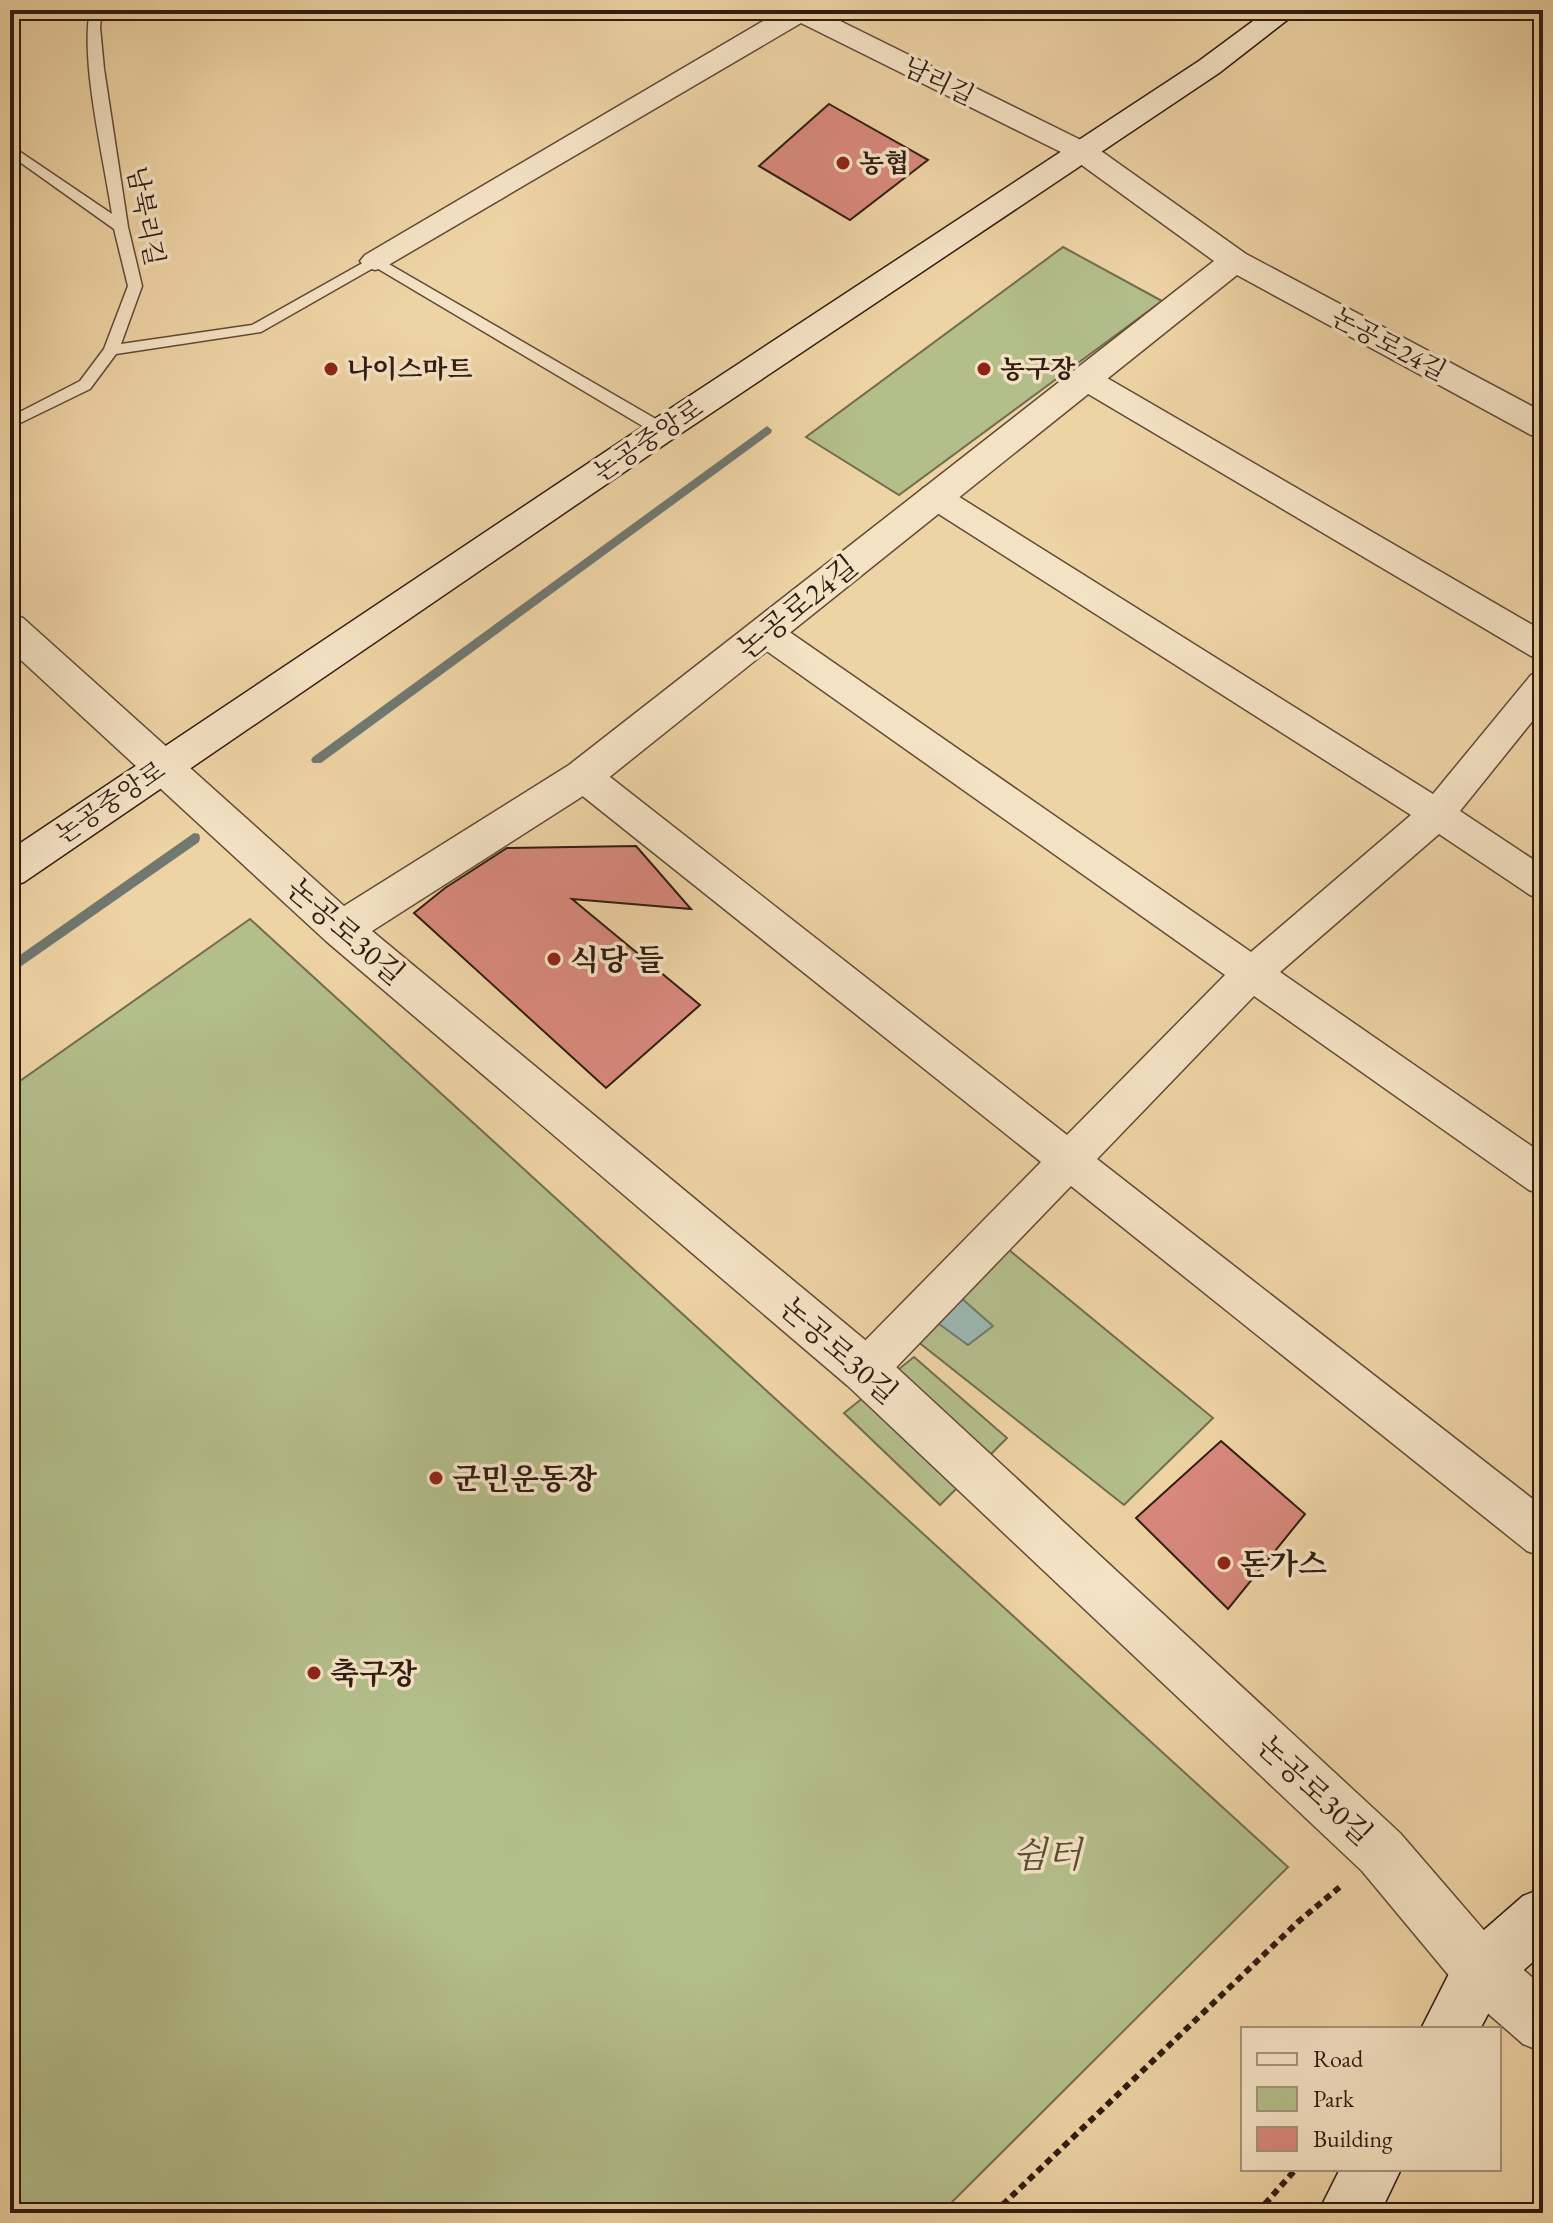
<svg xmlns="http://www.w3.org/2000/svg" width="1553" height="2223" viewBox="0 0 1553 2223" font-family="'EB Garamond','Noto Serif KR',serif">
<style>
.green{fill:#b3be8b;stroke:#726d4e;stroke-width:2}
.water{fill:#9bb6af;stroke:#707870;stroke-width:2}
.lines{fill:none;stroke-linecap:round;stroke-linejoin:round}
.stream{fill:#707870;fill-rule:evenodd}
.building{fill:#d8887c;stroke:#301c11;stroke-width:2}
.service-casing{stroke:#604a36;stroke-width:3}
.minor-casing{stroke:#604a36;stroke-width:3}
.tertiary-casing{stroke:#604a36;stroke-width:3}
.secondary-casing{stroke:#301c11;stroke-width:3}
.path{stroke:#301c11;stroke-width:6;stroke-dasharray:7 5;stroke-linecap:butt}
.service{fill:#f4e2c4;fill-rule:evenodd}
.minor{fill:#f4e2c4;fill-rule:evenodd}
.tertiary{fill:#f4e2c4;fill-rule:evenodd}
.secondary{fill:#f4e2c4;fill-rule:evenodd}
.poi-dot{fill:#8f2418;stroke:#f4e2c4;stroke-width:3}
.labels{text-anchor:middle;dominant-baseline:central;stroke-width:7;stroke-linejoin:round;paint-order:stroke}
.far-street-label{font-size:26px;fill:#301c11;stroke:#f4e2c4}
.far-poi-label{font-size:26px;font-weight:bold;fill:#301c11;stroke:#f4e2c4;text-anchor:start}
.street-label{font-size:30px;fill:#301c11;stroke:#f4e2c4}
.poi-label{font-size:30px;font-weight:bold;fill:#301c11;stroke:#f4e2c4;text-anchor:start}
.near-park-label{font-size:36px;font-style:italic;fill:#574d36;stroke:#f4e2c4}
</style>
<rect width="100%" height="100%" fill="#eed3a5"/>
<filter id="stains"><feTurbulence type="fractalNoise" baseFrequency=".0025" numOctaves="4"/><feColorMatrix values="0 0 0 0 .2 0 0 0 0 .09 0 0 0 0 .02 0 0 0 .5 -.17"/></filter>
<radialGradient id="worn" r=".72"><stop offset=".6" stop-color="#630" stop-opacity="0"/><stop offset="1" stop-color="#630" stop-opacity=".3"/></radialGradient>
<g class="green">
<polygon points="1063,247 1162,301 899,495 806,437"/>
<polygon points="250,919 1288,1867 941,2213 10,2213 10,1088"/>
<polygon points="986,1231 1213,1418 1124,1505 893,1322"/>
<polygon points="914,1357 1007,1438 940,1505 844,1413"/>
</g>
<polygon class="water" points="951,1289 993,1326 968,1345 924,1313"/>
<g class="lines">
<g class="stream">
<polygon points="767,426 772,430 771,433 321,763 313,763 311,760 313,757"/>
<polygon points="194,833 199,834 200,838 199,842 10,974 10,962"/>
</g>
</g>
<g class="building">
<polygon points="829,104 928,160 850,220 759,166"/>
<polygon points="636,846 691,909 572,899 700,1005 606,1088 414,913 445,888 507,848"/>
<polygon points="1221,1441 1305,1514 1228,1609 1136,1518"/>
</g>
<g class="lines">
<defs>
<path id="service" d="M90 10H102L100 27 104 69 128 227 142 286 121 344 252 325 375 256 668 426V434H656L375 267 261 332 116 354 90 389 10 428V417L80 381 104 349 128 286 114 229 10 155V145L112 214C104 159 80 62 90 10Z"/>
<g id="minor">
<polygon points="782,10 818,10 1093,146 1097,152 1093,158 1083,160 1073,158 801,23 385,267 375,270 365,267 360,261 365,255"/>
<polygon points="1084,368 1095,371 1543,631 1543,659 1531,656 1073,385 1069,378 1073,371"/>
<polygon points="934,485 945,488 1433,794 1531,675 1543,671 1543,708 1460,811 1543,866 1543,900 1530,895 1439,834 1280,972 1543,1154 1543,1195 1529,1190 1254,996 1097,1159 1543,1507 1543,1557 1527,1551 1071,1186 880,1384 865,1390 850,1384 843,1370 850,1356 1041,1162 570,786 565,776 570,766 583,762 596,766 1067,1135 1225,975 754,642 749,633 754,624 766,621 778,624 1251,952 1411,815 923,504 918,496 923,488"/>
</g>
<polygon id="tertiary" points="1083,143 1094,146 1246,254 1543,412 1543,438 1531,435 1237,275 597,787 372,931 882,1354 1400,1833 1501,1950 1543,1987 1543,2052 1523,2044 1461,1990 1362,1871 848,1386 326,941 10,650 10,615 23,618 344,906 569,765 1214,261 1072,158 1068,152 1072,146"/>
<g id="secondary">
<polygon points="1268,10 1300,10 1219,73 674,438 24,882 10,887 10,850 650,422 1199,61"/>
<polygon points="1543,1888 1543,1953 1501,1990 1480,2029 1421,2029 1461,1950 1523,1896"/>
<polygon points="1340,2169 1401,2169 1380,2213 1318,2213"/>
</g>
</defs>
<use href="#service" class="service-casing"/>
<use href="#minor" class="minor-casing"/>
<use href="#tertiary" class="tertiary-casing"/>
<use href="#secondary" class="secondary-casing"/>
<g class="path">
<polyline points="994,2213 1299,1921 1341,1886"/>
<polyline points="1251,2213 1249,2206 1264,2213"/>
<polyline points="1257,2213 1296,2169"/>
</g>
<use href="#service" class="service"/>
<use href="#minor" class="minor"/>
<use href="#tertiary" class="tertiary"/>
<use href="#secondary" class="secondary"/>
</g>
<g class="poi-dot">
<circle cx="843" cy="163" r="8"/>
<circle cx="331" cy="369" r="8"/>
<circle cx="984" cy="369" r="8"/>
<circle cx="554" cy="959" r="8"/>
<circle cx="436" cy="1478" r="8"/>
<circle cx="1224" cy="1563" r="8"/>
<circle cx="314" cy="1673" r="8"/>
</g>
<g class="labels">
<g class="far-street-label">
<text transform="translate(939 81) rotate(26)">남리길</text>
<text transform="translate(146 216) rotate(79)">남북리길</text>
<text transform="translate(1389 344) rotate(28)">논공로24길</text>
<text transform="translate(648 440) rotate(-34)">논공중앙로</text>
<text transform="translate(110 802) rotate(-34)">논공중앙로</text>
</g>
<g class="far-poi-label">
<text x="859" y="163">농협</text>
<text x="347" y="369">나이스마트</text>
<text x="1000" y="369">농구장</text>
</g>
<g class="street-label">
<text transform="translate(797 607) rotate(-39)">논공로24길</text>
<text transform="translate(346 931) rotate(41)">논공로30길</text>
<text transform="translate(839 1350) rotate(41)">논공로30길</text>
<text transform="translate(1315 1790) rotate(43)">논공로30길</text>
</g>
<g class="poi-label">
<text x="570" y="959">식당 들</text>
<text x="452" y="1478">군민운동장</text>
<text x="1240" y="1563">돈가스</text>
<text x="330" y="1673">축구장</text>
</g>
<g class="near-park-label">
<text x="1047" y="1854">쉼터</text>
</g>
</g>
<rect width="1553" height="2223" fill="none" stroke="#eed3a5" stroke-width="40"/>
<rect x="12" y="12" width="1529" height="2199" fill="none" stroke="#301c11" stroke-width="4"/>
<rect x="20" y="20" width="1513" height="2183" fill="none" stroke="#301c11" stroke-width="2"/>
<rect x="1241" y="2027" width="260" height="144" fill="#f4e2c4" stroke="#a6937c" stroke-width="2"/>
<rect x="1257" y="2053" width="40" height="12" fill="#f4e2c4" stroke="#a6937c" stroke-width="2"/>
<text x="1313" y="2067" font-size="24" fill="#301c11">Road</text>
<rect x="1257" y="2087" width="40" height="24" fill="#b3be8b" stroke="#a6937c" stroke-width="2"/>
<text x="1313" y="2107" font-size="24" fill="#301c11">Park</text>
<rect x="1257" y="2127" width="40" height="24" fill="#d8887c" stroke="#a6937c" stroke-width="2"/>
<text x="1313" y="2147" font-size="24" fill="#301c11">Building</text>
<rect width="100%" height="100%" filter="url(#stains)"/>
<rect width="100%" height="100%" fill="url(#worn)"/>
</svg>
